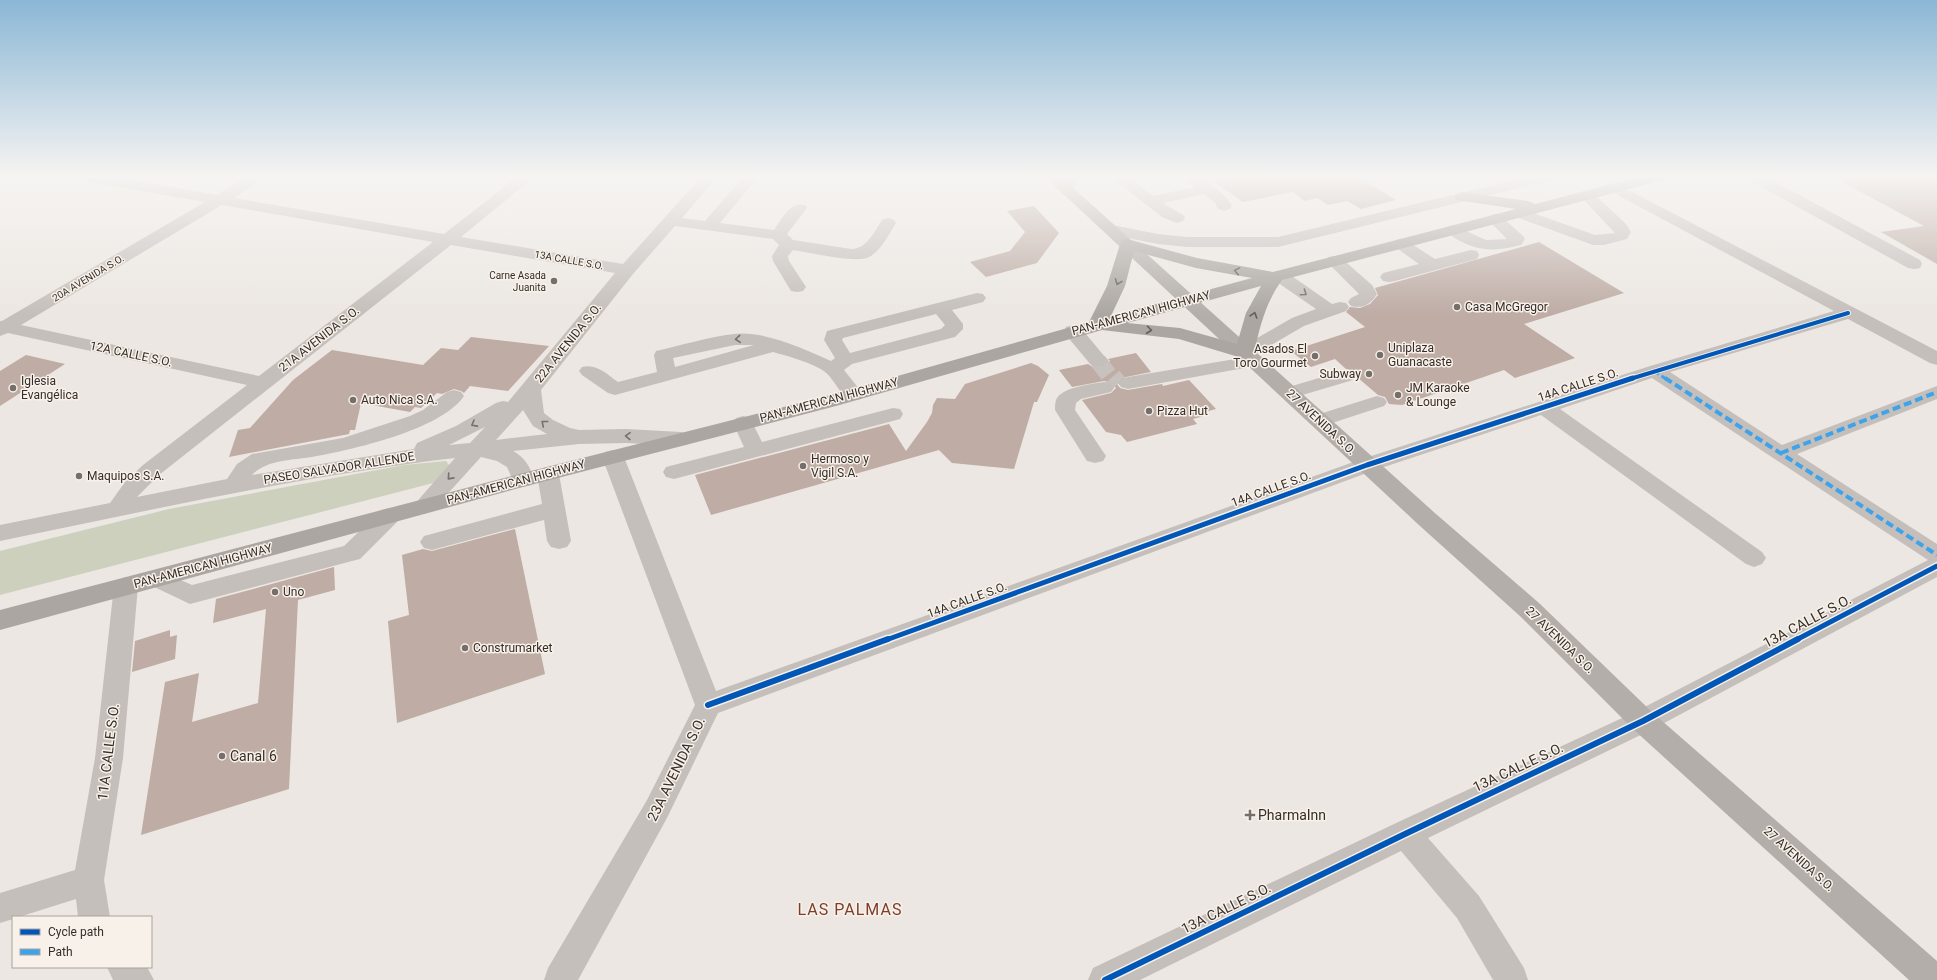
<svg xmlns="http://www.w3.org/2000/svg" width="1937" height="980" viewBox="0 0 1937 980" font-family="Roboto,sans-serif">
<style>
.green{fill:#cdd0bd}
.building{fill:#beaca5}
.lines{fill:none;stroke-linecap:round;stroke-linejoin:round}
.minor-tunnel-far1{stroke:#c7c2bd;stroke-width:17;stroke-dasharray:17 8;stroke-linecap:butt}
.minor-tunnel{stroke:#c7c2bd;stroke-width:22;stroke-dasharray:22 11;stroke-linecap:butt}
.minor{fill:#c5bfbb;fill-rule:evenodd}
.major{fill:#b4aeaa;fill-rule:evenodd}
.highway{fill:#aba6a1;fill-rule:evenodd}
.quiet-far1{stroke:#3ea3eb;stroke-width:3;stroke-dasharray:6 3;stroke-linecap:butt}
.quiet{stroke:#3ea3eb;stroke-width:4;stroke-dasharray:8 4;stroke-linecap:butt}
.cycleway-far2-casing{stroke:#f8f1ea;stroke-width:6}
.cycleway-far1-casing{stroke:#f8f1ea;stroke-width:8}
.cycleway-casing{stroke:#f8f1ea;stroke-width:9}
.cycleway-far2{stroke:#0057b8;stroke-width:4}
.cycleway-far1{stroke:#0057b8;stroke-width:5}
.cycleway{stroke:#0057b8;stroke-width:6}
.oneway{stroke:#645d59}
.oneway2{stroke:#766f6b}
.poi-dot{fill:#756e6a;stroke:#f8f1ea;stroke-width:1.5}
.labels{text-anchor:middle;dominant-baseline:central;stroke-width:3;stroke-linejoin:round;paint-order:stroke}
.far-street-label{font-size:10px;fill:#352d29;stroke:#f8f1ea}
.far-poi-label{font-size:10px;fill:#352d29;stroke:#f8f1ea;text-anchor:end}
.poi-label{font-size:12px;fill:#352d29;stroke:#f8f1ea;text-anchor:start}
.street-label{font-size:12px;fill:#352d29;stroke:#f8f1ea}
.near-street-label{font-size:14px;fill:#352d29;stroke:#f8f1ea}
.near-poi-label{font-size:14px;fill:#352d29;stroke:#f8f1ea;text-anchor:start}
.near-neighbourhood-label{font-size:16px;letter-spacing:1px;fill:#7c3e2a;stroke:#f8f1ea}
</style>
<rect width="100%" height="100%" fill="#ece7e2"/>
<polygon class="green" points="446,461 452,469 441,481 0,595 0,551 169,509 404,465"/>
<g class="building">
<polygon points="1207,177 1359,177 1396,200 1361,209 1347,201 1328,205 1317,198 1304,201 1293,192 1243,202"/>
<polygon points="1833,177 1937,177 1937,264 1881,232 1924,226"/>
<polygon points="1034,206 1059,233 1037,263 986,277 970,262 1010,251 1025,232 1007,211"/>
<polygon points="1539,242 1624,293 1524,324 1575,358 1515,378 1504,370 1402,405 1389,404 1385,397 1378,395 1357,377 1354,371 1346,369 1335,359 1311,367 1291,351 1365,327 1346,312 1350,307 1360,308 1370,304 1378,295 1375,288"/>
<polygon points="471,337 549,346 508,391 470,386 464,393 461,391 454,389 442,394 437,393 421,408 415,407 410,412 361,403 355,430 350,430 349,434 229,457 238,430 250,428 293,380 332,350 423,365 441,348 458,350"/>
<polygon points="1136,353 1151,372 1121,378 1116,383 1120,388 1128,390 1162,384 1163,386 1189,380 1216,409 1201,413 1204,416 1193,419 1197,424 1127,442 1121,435 1106,432 1082,400 1111,393 1116,388 1112,383 1104,381 1072,387 1059,370 1088,364 1091,366 1098,368 1106,366 1110,361 1108,359"/>
<polygon points="26,355 65,364 0,406 0,371"/>
<polygon points="1031,363 1038,366 1049,375 1037,402 1034,402 1014,469 952,463 939,450 711,515 695,475 889,424 906,451 927,422 932,413 933,405 937,398 955,399 965,384"/>
<polygon points="515,529 545,674 397,723 388,621 409,615 402,555 423,549 432,551"/>
<polygon points="334,567 335,590 298,600 289,789 141,835 165,682 199,673 192,722 258,703 266,609 213,623 216,599"/>
<polygon points="170,630 170,637 177,635 175,659 132,672 135,641"/>
</g>
<g class="lines">
<polyline class="minor-tunnel-far1" points="1098,361 1112,379"/>
<polyline class="minor-tunnel" points="1111,378 1117,385"/>
<g class="minor">
<path d="M78 177H114L217 195 247 177H265L234 198 444 234 517 177H534L461 237 623 264 701 177H717L682 218 705 221 743 177H758L720 223 774 230C782 219 790 201 805 205L807 208 787 234 793 240 851 249C867 249 874 232 882 220L888 218 894 220 896 223C889 234 881 251 869 257 857 264 808 252 793 250L788 256 789 261 806 287 803 291 797 292 791 291 773 261 772 256 779 245 773 239 675 226 633 274 541 390 544 413 553 420 570 428 579 430 626 429 681 432 688 434 691 439 688 444 681 446 626 443 579 444 513 451C525 457 531 468 534 480L531 485 523 487 515 485 507 467 497 461 481 457 432 511 424 514 416 511 413 506 455 458C302 476 151 510 0 541V525L110 503 125 482 143 465 247 385 8 333 0 336V321H2L205 202 85 181 80 180ZM222 205 433 242 259 376 21 325ZM451 245 615 273 508 402 503 401 496 403 456 426 417 443 414 449 252 475C266 460 292 460 312 457 351 450 441 430 464 396L461 392 454 390 447 392 423 410 410 416 343 438 252 454 237 464 227 479 137 497 159 475ZM523 410 533 426 547 434 496 440ZM485 427 470 443 449 445Z"/>
<polygon points="1064,177 1079,177 1072,194 1062,194 1059,191"/>
<polygon points="1111,177 1128,177 1153,196 1195,187 1188,180 1190,177 1202,177 1227,198 1232,206 1230,209 1224,211 1218,209 1215,203 1204,194 1163,203 1183,215 1185,218 1183,221 1177,223 1162,217"/>
<polygon points="1527,177 1554,177 1552,180 1278,247 1187,247 1158,244 1112,235 1106,233 1104,230 1106,227 1112,225 1158,234 1187,237 1278,237"/>
<polygon points="1747,177 1766,177 1920,260 1922,264 1920,268 1914,269 1908,268 1749,180"/>
<polygon points="1615,183 1937,351 1937,365 1930,363 1848,319 1670,372 1782,445 1937,386 1937,399 1797,454 1937,544 1937,577 1653,729 1428,838 1479,896 1524,968 1528,980 1493,980 1457,918 1401,851 1140,980 1088,980 1093,968 1394,824 1633,713 1928,560 1652,378 1560,409 1762,552 1766,558 1762,564 1754,567 1746,564 1541,415 1375,470 718,713 667,818 578,980 544,980 548,968 647,800 695,705 602,457 605,452 613,450 621,452 624,457 716,691 1359,460 1647,367 1834,311 1610,191 1607,188 1610,185"/>
<polygon points="1587,190 1592,192 1626,224 1631,232 1627,239 1604,245 1593,245 1513,216 1511,213 1513,210 1519,208 1595,235 1615,233 1579,195 1582,192"/>
<path d="M1495 214 1501 216 1523 236 1525 239 1521 245C1498 251 1481 252 1460 241 1455 238 1449 235 1445 230L1447 227 1453 225 1486 240 1507 239 1487 219 1489 216Z"/>
<polygon points="1401,239 1407,241 1435,259 1471,250 1477,251 1479,255 1477,259 1395,281 1389,282 1383,281 1380,277 1383,273 1419,264 1395,247 1393,244 1395,241"/>
<path d="M1334 256 1340 257 1372 285 1377 294C1371 304 1363 309 1351 306L1348 302 1351 298 1359 294 1326 261 1328 257Z"/>
<polygon points="1280,271 1286,272 1332,304 1340,302 1346,303 1349,307 1346,311 1304,326 1254,355 1261,357 1264,361 1261,365 1128,389 1121,387 1118,383 1121,379 1128,377 1241,358 1236,353 1238,349 1292,318 1316,309 1274,280 1271,276 1274,272"/>
<path d="M977 293 983 294 986 298 983 302 952 310 963 324V329L955 337 852 364 844 370 864 395 861 399C841 404 838 382 825 372 814 363 787 356 773 352L615 395 608 393 582 375 579 371 582 367C596 363 607 374 618 382L657 372 654 355 656 351C682 345 709 337 734 334 763 330 805 349 831 361L835 358 824 340 827 331ZM936 314 945 325 941 329 850 353 842 340 843 338ZM735 345H754L675 367 673 358Z"/>
<polygon points="1073,325 1080,327 1105,357 1108,361 1105,365 1098,367 1091,365 1066,335 1064,331 1066,327"/>
<polygon points="1346,370 1353,372 1356,376 1353,380 1289,399 1282,397 1279,393 1282,389"/>
<path d="M1104 382 1111 384 1114 388 1111 392 1081 399 1076 403 1075 410 1106 456 1103 461 1095 463 1087 461 1055 410C1055 407 1055 403 1056 400 1061 387 1092 384 1104 382Z"/>
<polygon points="1377,396 1384,398 1387,402 1384,406 1320,427 1313,426 1310,421 1313,416"/>
<polygon points="893,408 900,409 903,414 900,419 674,479 666,477 663,472 666,467 744,447 733,423 736,418 743,416 750,418 762,442"/>
<polygon points="548,467 556,469 559,474 571,541 567,547 559,549 551,547 547,541 544,520 432,550 424,548 420,542 424,536 542,504 537,474 540,469"/>
<polygon points="389,508 397,510 400,516 397,522 360,559 352,561 190,604 150,585 146,579 150,573 158,570 192,585 344,546 381,510"/>
<polygon points="126,577 135,580 138,586 123,758 104,880 110,917 78,917 76,899 19,917 13,917 13,919 0,923 0,893 75,870 95,758 114,586 117,580"/>
<polygon points="107,967 147,967 154,980 113,980"/>
</g>
<polygon class="major" points="1045,177 1061,177 1436,514 1539,603 1653,713 1937,961 1937,980 1909,980 1633,729 1521,617 1420,526"/>
<path class="highway" d="M1639 177H1665L1663 180 1282 280C1266 302 1260 326 1254 353L1252 357 1245 359 1179 339 1102 330 836 406 523 487 0 630V610L523 473 823 397 1089 322 1107 286 1121 241 1127 239 1197 258 1273 272 1516 209 1457 200 1454 197 1457 194 1462 192 1528 201 1535 204ZM1134 251 1196 268 1252 278 1111 316 1125 286ZM1261 286 1246 313 1237 344 1180 328 1127 323Z"/>
<polyline class="quiet-far1" points="1654,371 1666,379"/>
<g class="quiet">
<polyline points="1665,378 1937,555"/>
<polyline points="1781,453 1937,392"/>
</g>
<defs>
<polyline id="cycleway-far2" points="1630,379 1848,313"/>
<g id="cycleway-far1">
<polyline points="886,640 1367,465 1633,378"/>
<polyline points="1796,640 1937,566"/>
</g>
<g id="cycleway">
<polyline points="708,705 888,639"/>
<polyline points="1105,980 1405,834 1643,721 1798,639"/>
</g>
</defs>
<use href="#cycleway-far2" class="cycleway-far2-casing"/>
<use href="#cycleway-far1" class="cycleway-far1-casing"/>
<use href="#cycleway" class="cycleway-casing"/>
<use href="#cycleway-far2" class="cycleway-far2"/>
<use href="#cycleway-far1" class="cycleway-far1"/>
<use href="#cycleway" class="cycleway"/>
</g>
<defs><path id="oneway-chevron" d="M-2-3.5L2.5 0L-2 3.5" fill="none" stroke-width="1.6" stroke-linecap="round" stroke-linejoin="round"/></defs>
<g class="oneway">
<use href="#oneway-chevron" transform="translate(1237 271) rotate(-170)"/>
<use href="#oneway-chevron" transform="translate(1118 282) rotate(111)"/>
<use href="#oneway-chevron" transform="translate(1254 315) rotate(-72)"/>
<use href="#oneway-chevron" transform="translate(1149 330) rotate(7)"/>
</g>
<g class="oneway2">
<use href="#oneway-chevron" transform="translate(1304 293) rotate(35)"/>
<use href="#oneway-chevron" transform="translate(738 339) rotate(175)"/>
<use href="#oneway-chevron" transform="translate(544 423) rotate(-141)"/>
<use href="#oneway-chevron" transform="translate(474 424) rotate(151)"/>
<use href="#oneway-chevron" transform="translate(628 436) rotate(-179)"/>
<use href="#oneway-chevron" transform="translate(450 477) rotate(132)"/>
</g>
<linearGradient id="sky" x2="0" y2="1"><stop stop-color="#8bb7d6"/><stop offset="0.56" stop-color="#f6f4f2"/><stop offset="1" stop-color="#f6f4f2" stop-opacity="0"/></linearGradient>
<rect width="1937" height="315" fill="url(#sky)"/>
<g class="poi-dot">
<circle cx="554" cy="281" r="4"/>
<circle cx="1457" cy="307" r="4"/>
<circle cx="1380" cy="355" r="4"/>
<circle cx="1315" cy="356" r="4"/>
<circle cx="1369" cy="374" r="4"/>
<circle cx="13" cy="388" r="4"/>
<circle cx="1398" cy="395" r="4"/>
<circle cx="353" cy="400" r="4"/>
<circle cx="1149" cy="411" r="4"/>
<circle cx="803" cy="466" r="4"/>
<circle cx="79" cy="476" r="4"/>
<circle cx="275" cy="592" r="4"/>
<circle cx="465" cy="648" r="4"/>
<circle cx="222" cy="756" r="4"/>
<path d="M1248 809h4v4h4v4h-4v4h-4v-4h-4v-4h4z"/>
</g>
<g class="labels">
<g class="far-street-label">
<text transform="translate(569 260) rotate(10)">13A CALLE S.O.</text>
<text transform="translate(88 278) rotate(-31)">20A AVENIDA S.O.</text>
</g>
<g class="far-poi-label">
<text x="546" y="275">Carne Asada<tspan x="546" dy="12">Juanita</tspan></text>
</g>
<g class="poi-label">
<text x="1465" y="307">Casa McGregor</text>
<text x="1388" y="348">Uniplaza<tspan x="1388" dy="14">Guanacaste</tspan></text>
<text x="1307" y="349" text-anchor="end">Asados El<tspan x="1307" dy="14">Toro Gourmet</tspan></text>
<text x="1361" y="374" text-anchor="end">Subway</text>
<text x="21" y="381">Iglesia<tspan x="21" dy="14">Evangélica</tspan></text>
<text x="1406" y="388">JM Karaoke<tspan x="1406" dy="14">&amp; Lounge</tspan></text>
<text x="361" y="400">Auto Nica S.A.</text>
<text x="1157" y="411">Pizza Hut</text>
<text x="811" y="459">Hermoso y<tspan x="811" dy="14">Vigil S.A.</tspan></text>
<text x="87" y="476">Maquipos S.A.</text>
<text x="283" y="592">Uno</text>
<text x="473" y="648">Construmarket</text>
</g>
<g class="street-label">
<text transform="translate(1141 313) rotate(-15)">PAN-AMERICAN HIGHWAY</text>
<text transform="translate(319 339) rotate(-38)">21A AVENIDA S.O.</text>
<text transform="translate(568 343) rotate(-51)">22A AVENIDA S.O.</text>
<text transform="translate(131 354) rotate(12)">12A CALLE S.O.</text>
<text transform="translate(1578 385) rotate(-18)">14A CALLE S.O.</text>
<text transform="translate(829 400) rotate(-15)">PAN-AMERICAN HIGHWAY</text>
<text transform="translate(1321 422) rotate(43)">27 AVENIDA S.O.</text>
<text transform="translate(339 468) rotate(-9)">PASEO SALVADOR ALLENDE</text>
<text transform="translate(516 482) rotate(-15)">PAN-AMERICAN HIGHWAY</text>
<text transform="translate(1271 489) rotate(-20)">14A CALLE S.O.</text>
<text transform="translate(203 566) rotate(-15)">PAN-AMERICAN HIGHWAY</text>
<text transform="translate(967 600) rotate(-20)">14A CALLE S.O.</text>
<text transform="translate(1560 640) rotate(44)">27 AVENIDA S.O.</text>
<text transform="translate(1799 859) rotate(42)">27 AVENIDA S.O.</text>
</g>
<g class="near-street-label">
<text transform="translate(1807 621) rotate(-28)">13A CALLE S.O.</text>
<text transform="translate(108 752) rotate(-83)">11A CALLE S.O.</text>
<text transform="translate(1518 767) rotate(-25)">13A CALLE S.O.</text>
<text transform="translate(676 769) rotate(-64)">23A AVENIDA S.O.</text>
<text transform="translate(1226 908) rotate(-26)">13A CALLE S.O.</text>
</g>
<g class="near-poi-label">
<text x="230" y="756">Canal 6</text>
<text x="1258" y="815">PharmaInn</text>
</g>
<g class="near-neighbourhood-label">
<text x="850" y="909">LAS PALMAS</text>
</g>
</g>
<rect x="12" y="916" width="140" height="52" fill="#f8f1ea" stroke="#aaa39d"/>
<rect x="20" y="929" width="20" height="6" fill="#0057b8" stroke="#aaa39d"/>
<text x="48" y="936" font-size="12" fill="#352d29">Cycle path</text>
<rect x="20" y="949" width="20" height="6" fill="#3ea3eb" stroke="#aaa39d"/>
<text x="48" y="956" font-size="12" fill="#352d29">Path</text>
</svg>
